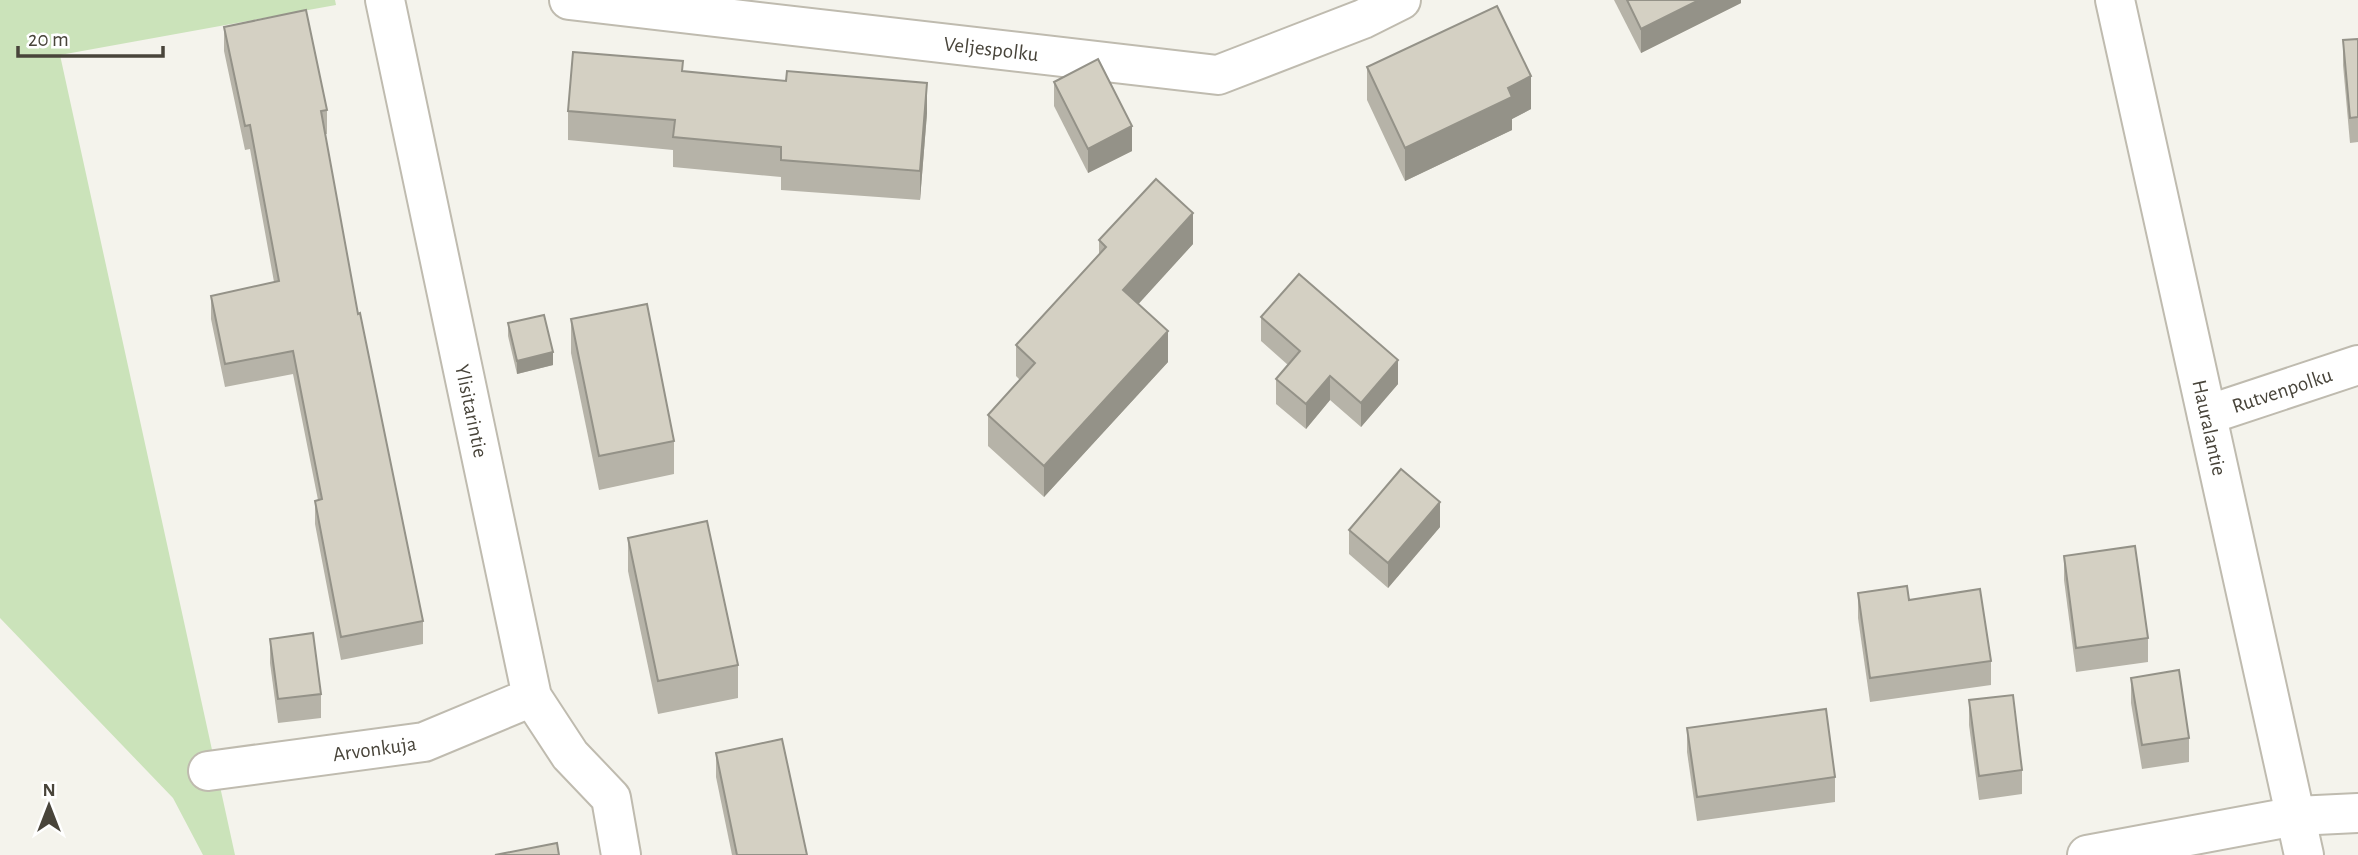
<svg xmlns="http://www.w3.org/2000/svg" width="2358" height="855" viewBox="0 0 2358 855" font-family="'Alegreya Sans',sans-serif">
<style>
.green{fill:#cbe3ba}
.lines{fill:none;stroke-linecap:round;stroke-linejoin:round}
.street-casing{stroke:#bfbbaf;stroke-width:42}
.street{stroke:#fff;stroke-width:38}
.wall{fill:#b6b3a8}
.shaded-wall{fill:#949288}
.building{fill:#d4d0c3;stroke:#949288;stroke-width:2}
.labels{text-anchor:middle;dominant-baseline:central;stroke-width:6;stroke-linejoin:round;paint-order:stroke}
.street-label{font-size:21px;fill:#48443a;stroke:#fff}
</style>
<rect width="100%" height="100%" fill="#f4f3ec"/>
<polygon class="green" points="0,0 335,0 336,5 60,55 235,855 203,855 173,798 0,618"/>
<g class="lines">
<defs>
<g id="street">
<path id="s1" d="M385 0 532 697 570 755 611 798 621 855"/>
<path id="s2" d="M569 0 1218 75 1363 19 1401 0"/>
<path id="s3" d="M2115 0 2304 855"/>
<path id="s4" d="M2207 415 2358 365"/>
<path id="s5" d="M208 771 424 742 532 697"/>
<polyline points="2087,855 2296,816 2358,813"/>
</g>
</defs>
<use href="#street" class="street-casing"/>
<use href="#street" class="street"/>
</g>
<g class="wall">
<polygon points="1614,0 1741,0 1741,3 1641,53"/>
<polygon points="224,27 327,110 327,134 325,134 358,314 423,621 423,644 341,660 315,524 315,501 318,500 293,374 225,387 211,319 211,296 274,282 250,149 245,150 224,51"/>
<polygon points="2358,39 2358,142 2350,143 2343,65 2343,40"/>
<polygon points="1367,67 1531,109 1512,119 1512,130 1405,181 1367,100"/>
<polygon points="683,71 927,113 920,200 781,190 781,177 673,167 673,150 568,140 568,111"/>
<polygon points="1054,82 1132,151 1088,173 1054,106"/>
<polygon points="1099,240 1193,244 1138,304 1168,362 1044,497 988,446 988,415 1020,380 1016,376 1016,345 1099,254"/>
<polygon points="1261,317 1398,384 1361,427 1330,400 1306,429 1276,404 1276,379 1288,365 1261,341"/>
<polygon points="571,319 674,441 674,474 599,490 571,353"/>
<polygon points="508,323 553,365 517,374 508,336"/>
<polygon points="1440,527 1388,588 1349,554 1349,530"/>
<polygon points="628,538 738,665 738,698 658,714 628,571"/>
<polygon points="2064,556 2148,638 2148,662 2076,672 2064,580"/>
<polygon points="1858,593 1909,600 1991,661 1991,685 1870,702 1858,618"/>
<polygon points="270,639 321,694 321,718 278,723 270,663"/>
<polygon points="2131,678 2189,738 2189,762 2142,769 2131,703"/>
<polygon points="1969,700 2022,770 2022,794 1979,800 1969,725"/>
<polygon points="1687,728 1835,777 1835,802 1697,821 1687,752"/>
<polygon points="716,753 807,855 732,855 716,777"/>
</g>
<g class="shaded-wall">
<polygon points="1699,0 1741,0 1741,3 1641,53 1641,29"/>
<polygon points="1531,76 1531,109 1512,119 1512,130 1405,181 1405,148 1508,88"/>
<polygon points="927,83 927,113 920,200 920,171"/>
<polygon points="1132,126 1132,151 1088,173 1088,149"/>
<polygon points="1193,213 1193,244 1123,321 1123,290"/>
<polygon points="1168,331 1168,362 1044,497 1044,466"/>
<polygon points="553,352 553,365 517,374 517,361"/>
<polygon points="1398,360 1398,384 1361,427 1361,403"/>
<polygon points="1330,376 1330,400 1306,429 1306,404"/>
<polygon points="1440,502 1440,527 1388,588 1388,563"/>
</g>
<g class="building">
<polygon points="1627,0 1699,0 1641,29"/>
<polygon points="1497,6 1531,76 1508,88 1512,97 1405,148 1367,67"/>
<polygon points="306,10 327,110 321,111 358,314 360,313 423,621 341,637 315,501 322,499 293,351 225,364 211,296 279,281 250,125 245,126 224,27"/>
<polygon points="2358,39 2358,117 2350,118 2343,40"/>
<polygon points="573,52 683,61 682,71 786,81 787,71 927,83 920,171 781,160 781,147 673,137 675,120 568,111"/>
<polygon points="1098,59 1132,126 1088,149 1054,82"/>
<polygon points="1156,179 1193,213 1123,290 1168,331 1044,466 988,415 1035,363 1016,345 1106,247 1099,240"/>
<polygon points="1299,274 1398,360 1361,403 1330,376 1306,404 1276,379 1300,351 1261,317"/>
<polygon points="647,304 674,441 599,456 571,319"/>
<polygon points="544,315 553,352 517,361 508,323"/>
<polygon points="1401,469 1440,502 1388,563 1349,530"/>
<polygon points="707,521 738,665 658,681 628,538"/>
<polygon points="2135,546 2148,638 2076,648 2064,556"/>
<polygon points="1907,586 1909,600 1980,589 1991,661 1870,678 1858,593"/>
<polygon points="313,633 321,694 278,699 270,639"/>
<polygon points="2179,670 2189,738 2142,745 2131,678"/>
<polygon points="2013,695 2022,770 1979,776 1969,700"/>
<polygon points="1826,709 1835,777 1697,797 1687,728"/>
<polygon points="782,739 807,855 737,855 716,753"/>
<polygon points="557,843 559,855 495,855"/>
</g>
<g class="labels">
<g class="street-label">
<text stroke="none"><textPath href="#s2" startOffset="425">Veljespolku</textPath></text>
<text stroke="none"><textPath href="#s4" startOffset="79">Rutvenpolku</textPath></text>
<text stroke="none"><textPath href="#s1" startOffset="420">Ylisitarintie</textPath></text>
<text stroke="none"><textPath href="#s3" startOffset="438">Hauralantie</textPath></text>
<text stroke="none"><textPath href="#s5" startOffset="168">Arvonkuja</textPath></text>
</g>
</g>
<g transform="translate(49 806)" stroke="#ffffff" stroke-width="5" paint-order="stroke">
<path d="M0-5L12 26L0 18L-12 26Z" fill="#48443a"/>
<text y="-10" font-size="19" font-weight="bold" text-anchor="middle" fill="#48443a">N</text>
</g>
<path d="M18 46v10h145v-10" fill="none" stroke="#48443a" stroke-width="3.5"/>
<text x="28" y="46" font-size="21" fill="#48443a" stroke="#ffffff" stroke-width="5" paint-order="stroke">20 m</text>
</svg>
